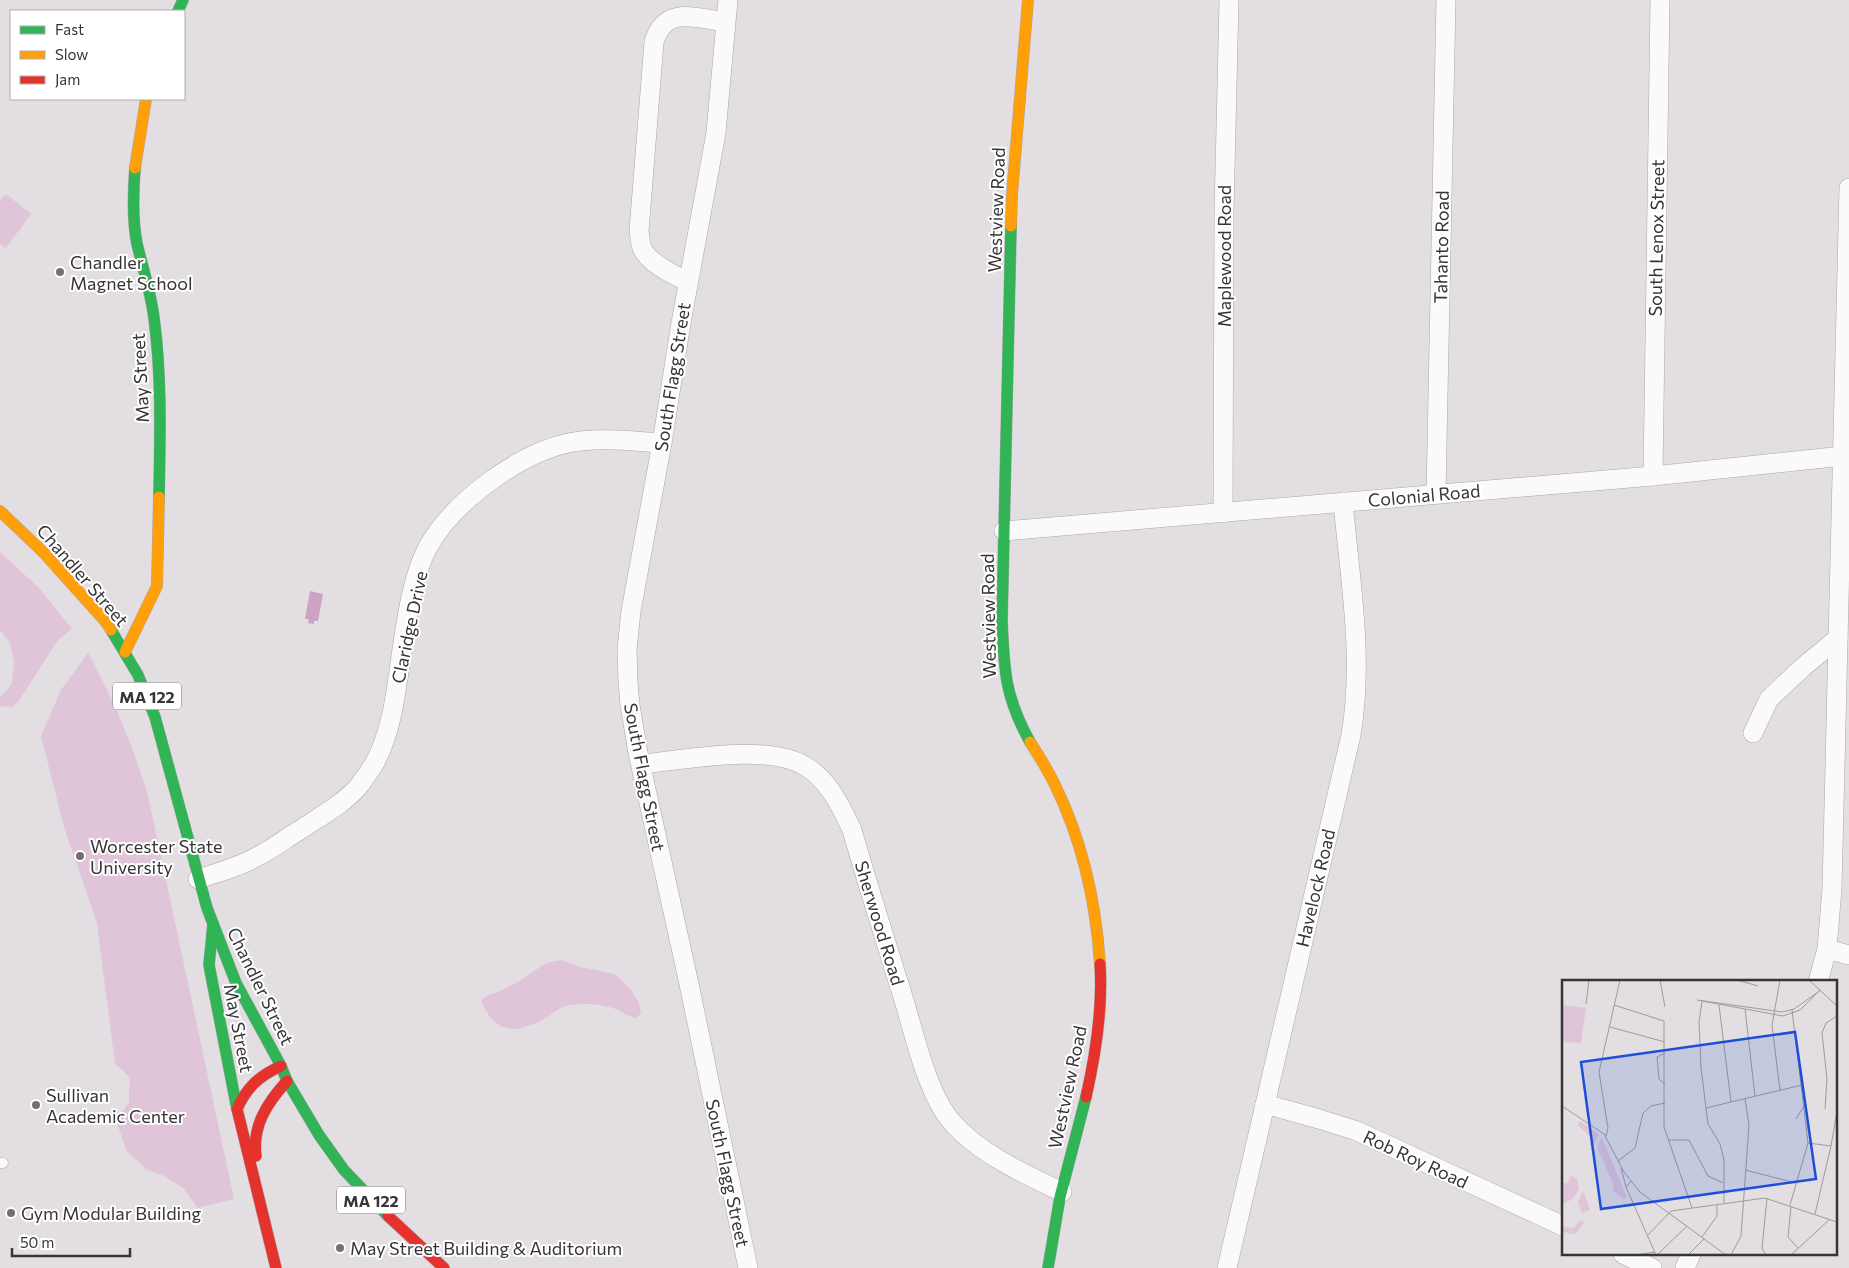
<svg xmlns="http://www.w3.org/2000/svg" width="1849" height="1268" viewBox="0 0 1849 1268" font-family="Commissioner,sans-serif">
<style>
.green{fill:#dfc5d7}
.water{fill:#cea2c2}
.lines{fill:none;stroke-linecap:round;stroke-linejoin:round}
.lane-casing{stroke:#aaa7a9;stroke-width:11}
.street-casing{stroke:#aaa7a9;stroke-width:20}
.fast-casing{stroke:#aaa7a9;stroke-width:12}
.slow-casing{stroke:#aaa7a9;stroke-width:12}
.jam-casing{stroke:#aaa7a9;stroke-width:12}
.lane{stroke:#fbfafa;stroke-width:10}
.street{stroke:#fbfafa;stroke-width:19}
.fast{stroke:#30b455;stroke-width:11}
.slow{stroke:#ff9f0a;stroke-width:11}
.jam{stroke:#e5322d;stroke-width:11}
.poi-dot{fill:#737072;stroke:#fff;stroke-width:2}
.labels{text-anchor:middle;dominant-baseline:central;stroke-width:4;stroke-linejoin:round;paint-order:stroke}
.shield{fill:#fff;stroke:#727172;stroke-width:1}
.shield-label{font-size:16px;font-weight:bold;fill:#363436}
.street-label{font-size:18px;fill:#363436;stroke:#fff}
.poi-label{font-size:18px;fill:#363436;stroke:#fff;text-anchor:start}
.inset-road{fill:none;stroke:#9e9a9d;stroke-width:1}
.view{fill:#1d4ed8;fill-opacity:0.15;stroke:#1d4ed8;stroke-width:2.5}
.inset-edge{fill:none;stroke:#363436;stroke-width:2.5}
</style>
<rect width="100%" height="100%" fill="#e3dee1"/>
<g class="green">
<polygon points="6,194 31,214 6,248 0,244 0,200"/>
<polygon points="0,552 39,588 72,629 58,640 18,702 12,707 0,706 0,698 12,684 14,663 10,643 0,630"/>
<path d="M88 653C113 697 131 743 147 791L234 1199 198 1208 183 1188 164 1176 146 1169 126 1150 114 1113 122 1112 129 1103C128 1079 137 1081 115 1064L97 923 64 827 41 736 61 690Z"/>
<path d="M562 960 580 967 615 974 630 989 639 1003 641 1013 636 1018C629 1017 624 1013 618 1010 604 1004 585 1003 569 1005 562 1006 555 1012 549 1016 519 1033 497 1038 481 1001L486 996 498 992 518 982 546 963Z"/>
</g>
<polygon class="water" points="310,591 323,594 318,621 314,621 314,624 308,623 309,619 305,619"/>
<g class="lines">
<defs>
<polyline id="lane" points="0,1163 3,1163"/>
<g id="street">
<polyline points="728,0 716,133 681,323 662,443 631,611 627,649 628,682 630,705 638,753 689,984 748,1268"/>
<path d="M688 282C674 275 648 263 642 248 640 243 640 236 639 231L654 42C665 5 696 18 725 22"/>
<polyline points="1653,476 1660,0"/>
<polyline points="1436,494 1446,0"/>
<polyline points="1223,513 1224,212 1229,0"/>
<polyline points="1004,531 1653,476 1843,456"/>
<polyline points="1753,733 1769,699 1803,667 1838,638"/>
<path d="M641 764C685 760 766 743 805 766 829 780 841 807 852 830 868 886 886 942 903 997 914 1033 927 1093 951 1121 978 1153 1024 1174 1062 1192"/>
<path d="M198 879C218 872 240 867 258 856 273 849 286 838 300 830 319 817 342 805 358 787 363 781 368 773 373 766 396 726 397 675 405 630 409 603 415 571 428 547 453 502 518 454 568 443 598 437 631 441 662 443"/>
<polyline points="1827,949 1849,955"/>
<polyline points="1818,982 1827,949 1832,889 1849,188"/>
<polyline points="1265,1104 1319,1119 1357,1131 1563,1226"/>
<polyline points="1623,1254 1652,1268"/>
<path d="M1227 1268 1351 735C1364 658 1350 580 1343 502"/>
<polyline points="1685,1268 1691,1254"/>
</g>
<g id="fast">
<polyline points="178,11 183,0"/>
<path d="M135 168C133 194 132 219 137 244 143 269 151 293 154 318 162 378 160 437 159 497"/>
<path d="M1011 226 1002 620C1004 671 1005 697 1030 742"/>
<polyline points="111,630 138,675 155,717 207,908 236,983 281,1066 287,1081 319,1135 344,1170 388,1216"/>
<polyline points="213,924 209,965 237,1109"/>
<polyline points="1048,1268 1060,1197 1086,1097"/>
</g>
<g id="slow">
<polyline points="135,168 146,99"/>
<polyline points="1011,226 1012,195 1028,0"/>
<polyline points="0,511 44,553 105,621 111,630"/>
<polyline points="125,652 157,586 159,497"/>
<path d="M1030 742C1039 756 1048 770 1055 785 1082 840 1096 903 1100 964"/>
</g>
<g id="jam">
<path d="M1086 1097C1096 1053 1103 1008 1100 964"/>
<path d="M256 1156C252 1126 267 1103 287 1081"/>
<polyline points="388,1216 444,1268"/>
<path d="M276 1268 237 1109C247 1087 259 1076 281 1066"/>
</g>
</defs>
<use href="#lane" class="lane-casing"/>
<use href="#street" class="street-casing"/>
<use href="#fast" class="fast-casing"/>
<use href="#slow" class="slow-casing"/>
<use href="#jam" class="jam-casing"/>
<use href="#lane" class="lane"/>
<use href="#street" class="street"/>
<use href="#fast" class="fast"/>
<use href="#slow" class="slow"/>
<use href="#jam" class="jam"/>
</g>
<g class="poi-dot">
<circle cx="60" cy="272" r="5"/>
<circle cx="80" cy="856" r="5"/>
<circle cx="36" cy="1105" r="5"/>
<circle cx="11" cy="1213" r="5"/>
<circle cx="340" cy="1248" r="5"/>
</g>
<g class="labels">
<g class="shield">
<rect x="113" y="682.5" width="68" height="27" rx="4"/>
<rect x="337" y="1186.5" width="68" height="27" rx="4"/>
</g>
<g class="shield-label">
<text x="147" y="696">MA 122</text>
<text x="371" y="1200">MA 122</text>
</g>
<g class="street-label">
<text transform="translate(996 210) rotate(-88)">Westview Road</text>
<text transform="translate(1656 238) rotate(-89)">South Lenox Street</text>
<text transform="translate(1441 247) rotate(-89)">Tahanto Road</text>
<text transform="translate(1224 256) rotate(-90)">Maplewood Road</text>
<text transform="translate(672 377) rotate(-81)">South Flagg Street</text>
<text transform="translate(140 378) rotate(-93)">May Street</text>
<text transform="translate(1424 495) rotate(-5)">Colonial Road</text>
<text transform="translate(83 575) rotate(49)">Chandler Street</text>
<text transform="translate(988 616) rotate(-91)">Westview Road</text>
<text transform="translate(409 627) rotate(-78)">Claridge Drive</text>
<text transform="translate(645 777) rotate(79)">South Flagg Street</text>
<text transform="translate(1315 888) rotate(-77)">Havelock Road</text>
<text transform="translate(880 923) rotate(73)">Sherwood Road</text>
<text transform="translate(261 986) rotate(64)">Chandler Street</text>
<text transform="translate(239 1028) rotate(79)">May Street</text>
<text transform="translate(1067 1087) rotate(-78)">Westview Road</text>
<text transform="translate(1416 1159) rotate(25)">Rob Roy Road</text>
<text transform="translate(728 1173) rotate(78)">South Flagg Street</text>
</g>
<g class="poi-label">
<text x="70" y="262">Chandler<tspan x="70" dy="21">Magnet School</tspan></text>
<text x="90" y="846">Worcester State<tspan x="90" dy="21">University</tspan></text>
<text x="46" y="1095">Sullivan<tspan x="46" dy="21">Academic Center</tspan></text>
<text x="21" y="1213">Gym Modular Building</text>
<text x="350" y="1248">May Street Building &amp; Auditorium</text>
</g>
</g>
<g transform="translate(1562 980)">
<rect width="275" height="275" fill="#e3dee1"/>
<path d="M0 25 24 28 19 63 0 62ZM18 141 37 154 32 164 27 165 31 159 16 145ZM40 157 65 218 61 219 50 210 52 206 35 167ZM9 195 15 199 17 209 11 219 0 224V202L5 204ZM21 211 28 230 20 233 16 222ZM20 240 22 243 13 254 0 252 1 247 11 248Z" fill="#dfc5d7"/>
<path class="inset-road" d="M98 0 103 27M175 0 196 6M218 0 210 45 218 111M247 0 275 26M135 20 220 32 232 29 259 10M140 21 137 42 139 88 146 144 158 164 162 180V224M140 21 221 36 238 30 258 10M24 24 27 0M52 25 102 41V147L130 228M157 25 169 122M183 29 193 116M48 47 103 62M103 104 97 99 95 77 103 73M0 126 42 154 62 192 78 212 164 275M144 128 240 105M263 129 265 99 260 53 264 43 275 36M234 139 242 126M44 156 46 148 37 92 58 0M106 160H127L146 196 161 203M246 163 269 166 275 131M56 181 73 168 81 133 89 126 103 123M59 188 64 207M183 190 234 203M69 201 64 207 94 275M228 225 246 163 230 30M229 226 226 257 236 268M253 234 269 166M85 256 109 231 203 218 275 242M140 257 155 236V225M74 275 93 272M95 275 125 246M126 275 142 259M169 275 179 256 187 145 183 119M204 275 200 268 205 218M229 275 268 239"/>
<path class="view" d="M233 52 254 199 39 229 19 82Z"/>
<rect width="275" height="275" class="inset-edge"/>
</g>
<rect x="10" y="10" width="175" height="90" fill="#ffffff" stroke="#afaeaf"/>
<rect x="20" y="26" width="25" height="8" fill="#30b455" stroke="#afaeaf"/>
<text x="55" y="35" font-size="15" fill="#363436">Fast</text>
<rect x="20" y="51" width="25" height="8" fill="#ff9f0a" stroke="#afaeaf"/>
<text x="55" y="60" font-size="15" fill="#363436">Slow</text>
<rect x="20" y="76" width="25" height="8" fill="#e5322d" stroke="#afaeaf"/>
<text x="55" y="85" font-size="15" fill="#363436">Jam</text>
<path d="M12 1248v8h118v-8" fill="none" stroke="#363436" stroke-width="2.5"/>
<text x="20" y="1248" font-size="15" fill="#363436" stroke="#ffffff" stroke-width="4" paint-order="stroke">50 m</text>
</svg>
